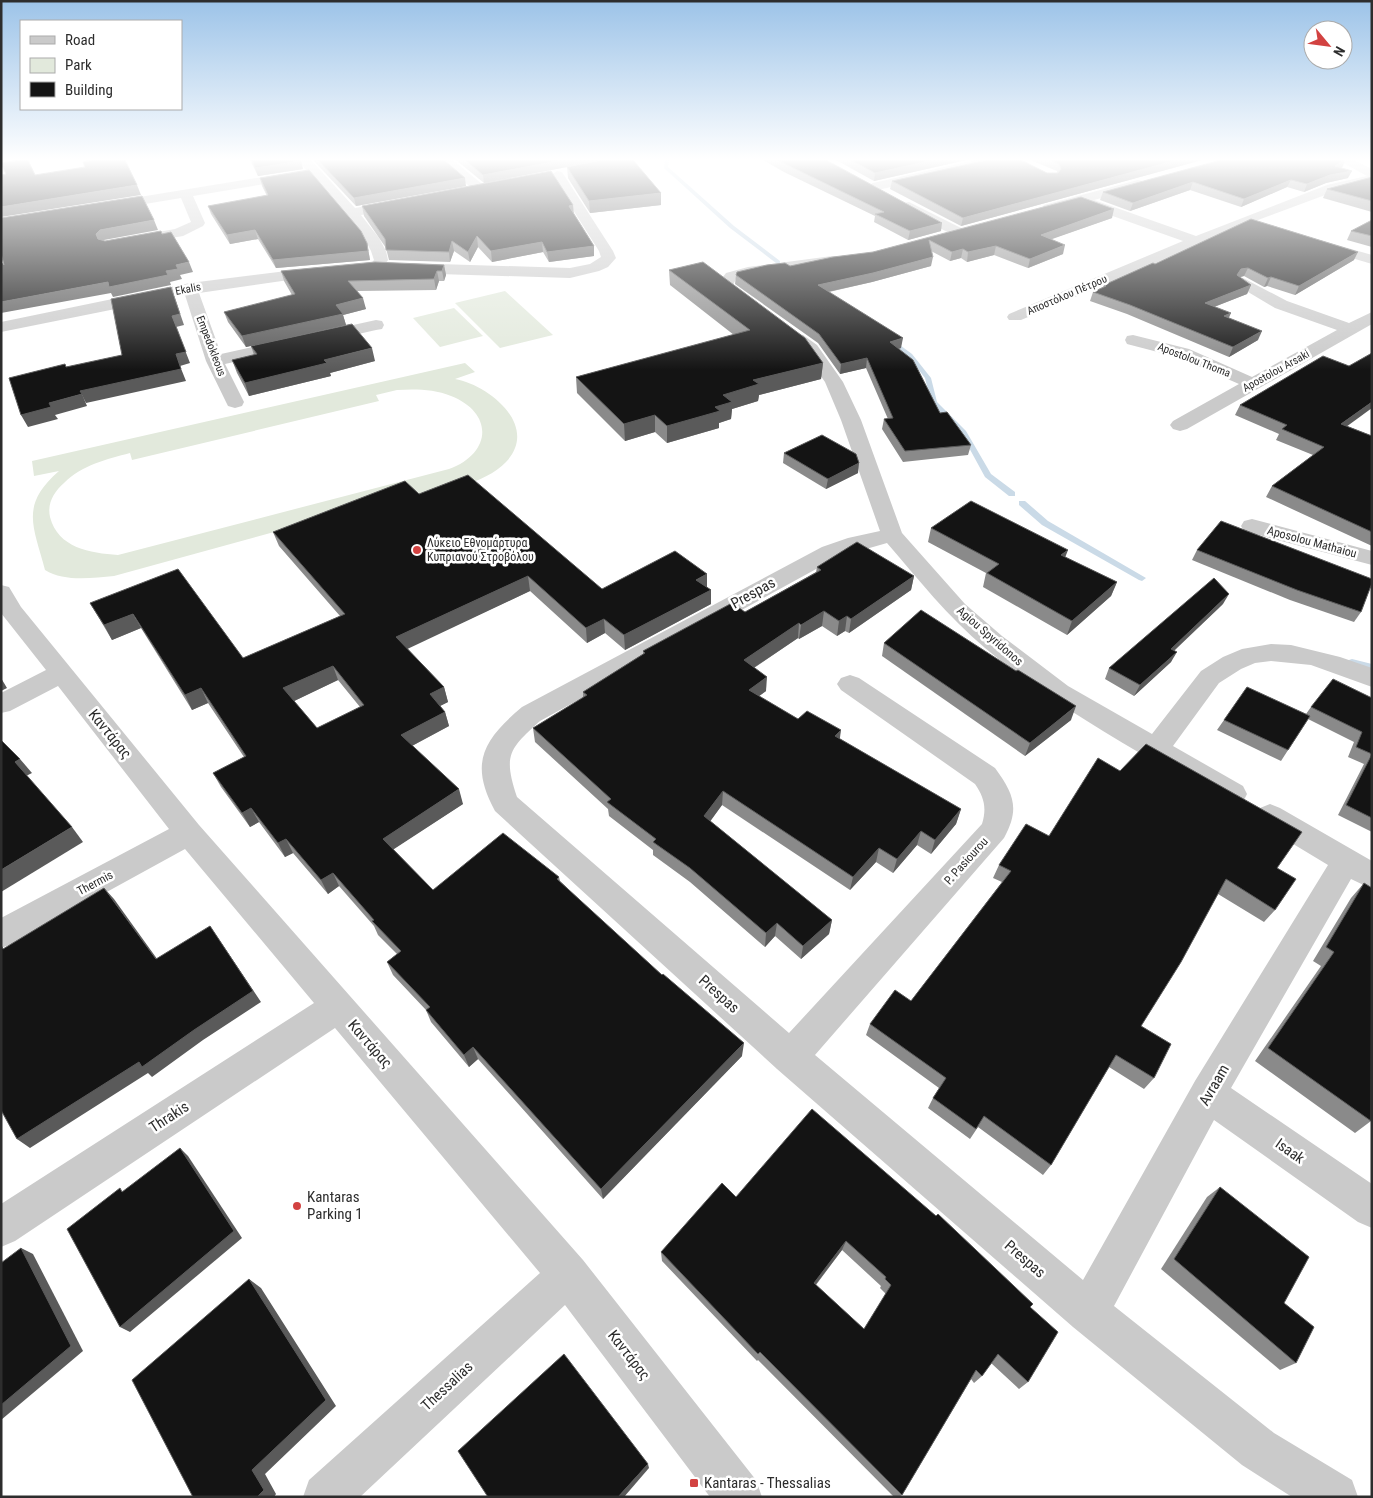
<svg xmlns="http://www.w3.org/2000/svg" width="1373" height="1498" viewBox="0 0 1373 1498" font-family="'Roboto Condensed',sans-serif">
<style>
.green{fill:#e2e9dc;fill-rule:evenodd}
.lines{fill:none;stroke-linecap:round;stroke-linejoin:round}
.stream{fill:#cadae7;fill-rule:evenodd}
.minor{fill:#cacaca;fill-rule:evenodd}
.wall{fill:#8a8a8a;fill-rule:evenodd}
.shaded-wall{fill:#5a5a5a}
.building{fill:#141414;stroke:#5a5a5a;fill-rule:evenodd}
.poi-dot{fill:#d24241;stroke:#fff;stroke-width:2}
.labels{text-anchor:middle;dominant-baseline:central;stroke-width:5;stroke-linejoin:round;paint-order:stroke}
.far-street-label{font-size:11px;fill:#2d2d2d;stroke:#fff}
.street-label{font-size:12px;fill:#2d2d2d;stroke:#fff}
.poi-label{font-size:12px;fill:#2d2d2d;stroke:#fff;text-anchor:start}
.near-street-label{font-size:15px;fill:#2d2d2d;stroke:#fff}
.near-poi-label{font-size:15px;fill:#2d2d2d;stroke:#fff;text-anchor:start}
</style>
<rect width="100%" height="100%" fill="#fff"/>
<g class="green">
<polygon points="505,291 553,335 500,348 455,303"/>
<polygon points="454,308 483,336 440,347 413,318"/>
<path d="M465 363 475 372 455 379C489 385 540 426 506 462 485 484 438 494 409 495L114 576C92 578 64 582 45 570 33 525 20 505 59 471L34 476 32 461ZM397 390C415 389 434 389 451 396 494 413 492 453 449 469L118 555C90 553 58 548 50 517 47 503 54 492 64 483 82 465 107 459 130 453L132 460 379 401 376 395Z"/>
</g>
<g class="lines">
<g class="stream">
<polygon points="665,160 669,160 668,167 734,226 780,261 780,263 776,263 730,228 664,168"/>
<polygon points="889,340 893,340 912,354 931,378 937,402 966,431 991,474 1015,492 1015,496 1009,496 985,477 961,433 931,403 925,378 908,356 889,342"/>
<polygon points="1019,501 1025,501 1048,521 1146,578 1142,581 1139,580 1042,525 1019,505"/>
<polygon points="1352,659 1372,664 1372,670 1349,664 1347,662 1349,660"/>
</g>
<g class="minor">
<polygon points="298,160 311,160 355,208 401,200 406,201 408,204 406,207 361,215 379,238 386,251 388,260 382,269 372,269 369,266 374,260 371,251 365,239 312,176 193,196 205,223 203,226 183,236 136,244 131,243 129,240 131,237 175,229 191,222 181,198 109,210 102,206 109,202 306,170"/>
<polygon points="439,160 453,160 488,189 486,192 476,192"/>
<polygon points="976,160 1000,160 994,164 873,191 866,187 873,183"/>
<polygon points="1338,160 1354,160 1372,169 1372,183 1336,191 1250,223 1021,320 1009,320 1007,317 1009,314 1183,241 1079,204 1049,212 1044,211 1042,208 1044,205 1138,180 1143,181 1144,184 1143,187 1094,200 1196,236 1327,185 1367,176"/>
<polygon points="557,171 562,172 613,251 616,258 608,267 599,271 570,278 407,273 402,271 399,268 402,265 407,263 570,268 590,264 601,257 599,251 551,175"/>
<polygon points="909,202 963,229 965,232 963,235 953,235 904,209 902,206 904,203"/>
<polygon points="1320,240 1372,255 1372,264 1315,247 1313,244 1315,241"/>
<polygon points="832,256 837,257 839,260 837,263 754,274 736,279 733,285 757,302 759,305 757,308 745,308 716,286 726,273 748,267"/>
<polygon points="319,267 324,269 327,272 324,275 199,293 221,354 376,320 382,321 384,325 382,329 376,330 225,364 244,402 242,406 235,408 228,406 226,402 206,361 185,295 1,332 1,322 190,283"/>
<polygon points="1243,278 1287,301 1349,323 1372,312 1372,324 1187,429 1180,431 1173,429 1170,425 1173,421 1239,384 1177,357 1127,344 1125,340 1127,336 1133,335 1189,349 1252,377 1337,330 1275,308 1238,286 1235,283 1238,280"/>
<path d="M797 334 803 335 817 345 843 382 861 420 902 533 965 604 1002 636 1068 686 1152 734 1201 671 1223 657 1242 649 1271 644 1291 645 1340 657 1372 668V687L1311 665 1271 661 1255 663 1241 669 1219 683 1173 746 1243 786 1247 794 1243 802 1233 805 1223 802C1142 753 1057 709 985 648 948 617 918 579 887 543L838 557 540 721C509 749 503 755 517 797L789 1033 982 824C987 808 984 797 975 784L841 690 837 684 841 678 850 675 859 678 995 768C1014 794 1020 809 1004 838L815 1055 1083 1280 1195 1081 1328 865 1260 824 1255 816 1260 808 1270 804 1280 808 1372 861V889L1351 879 1231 1088 1372 1184V1228L1358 1222 1214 1120 1114 1306 1274 1433 1352 1480 1358 1497H1292L1242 1465 1073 1327 777 1069 495 811C469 763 483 740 522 707L822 547 848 538 880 531 841 420 825 382 805 353 789 339 791 335Z"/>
<polygon points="1252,519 1372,551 1372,565 1244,531 1241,526 1244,521"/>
<polygon points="1,585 9,587 21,607 199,825 583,1260 756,1480 762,1497 710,1497 565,1305 360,1497 303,1497 309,1480 540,1273 335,1028 15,1241 1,1247 1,1204 314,1003 185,849 12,944 1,948 1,918 169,829 58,686 10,711 1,713 1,693 46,670 1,613"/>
</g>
</g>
<g class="wall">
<polygon points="250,160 300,160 303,169 258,176"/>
<polygon points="313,160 444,160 466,186 356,206"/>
<polygon points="456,160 633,160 661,205 590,213 568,178 567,167 484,183"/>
<polygon points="763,160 826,160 941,231 908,240 874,222 875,216 784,172"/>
<polygon points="836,160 966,160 874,181"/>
<polygon points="1030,160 1202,160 961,226 890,189 892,181 1047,173 1057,173 1057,171"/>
<polygon points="1343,166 1341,168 1348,178 1326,183 1304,192 1287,187 1241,207 1190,190 1130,211 1100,200 1103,192"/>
<polygon points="1372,177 1372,212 1323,198 1327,189"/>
<polygon points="260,178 367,243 370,260 276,268 258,239 230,244 211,214 208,206 267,196 262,186"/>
<polygon points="1081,197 1112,218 1051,239 1063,254 1028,268 994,255 967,262 961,258 950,261 931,251 931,266 872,282 829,292 901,348 899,349 940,413 971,445 968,455 903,462 882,429 884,419 888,419 866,368 840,374 818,343 735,284 736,275 873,252"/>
<polygon points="362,206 574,214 594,246 594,256 549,262 543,252 492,262 478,247 470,262 454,251 450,262 389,260 386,248 364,216"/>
<polygon points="1372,220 1372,247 1347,240 1351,231"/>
<polygon points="1354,260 1295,295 1267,286 1264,287 1244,276 1240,277 1251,285 1247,294 1214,307 1258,340 1229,357 1127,314 1090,301 1093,292 1103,287 1104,285 1155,264"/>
<polygon points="444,265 446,275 444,281 439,281 436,290 357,291 366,309 343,315 346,325 246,347 228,322 224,312 292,295 284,281 281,271"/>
<polygon points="669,270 823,363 821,379 759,395 758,401 732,409 731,419 719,423 719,428 667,443 655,432 625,441 577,393 576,377 734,335 670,285"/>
<polygon points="251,346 375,361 330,373 331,376 249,396 237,373 232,360 254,355"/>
<polygon points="1240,405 1347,426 1372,436 1372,546 1266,497 1272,486 1313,455 1276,440 1279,434 1235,415"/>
<polygon points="784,453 858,473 826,489 783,463"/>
<path d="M419 494 602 589 707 587 711 590V604L625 650 605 633 587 643 530 591 407 648 444 687 448 702 440 706 445 712 449 726 412 746 463 804 393 849 433 890 559 877 560 881 742 1056 603 1199 478 1059 469 1067 431 1022 426 1010 393 975 387 962 397 954 378 935 374 926 339 886 328 894 293 853 285 857 259 822 250 827 221 787 213 773 244 757 208 703 192 710 141 628 112 640 90 603 243 658 340 616 279 546 273 532ZM338 680 360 707 317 728 294 701Z"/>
<polygon points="931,528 1065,557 1117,582 1111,596 1067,635 983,587 986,573 928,542"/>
<polygon points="1197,550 1361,612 1354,622 1290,600 1192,560"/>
<polygon points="817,567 914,576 911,590 849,633 845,631 837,636 822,626 799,639 798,638 754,668 766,691 759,696 798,719 840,739 961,809 956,824 931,854 917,845 893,873 876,862 850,890 722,805 710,821 832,920 829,934 801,959 775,936 765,947 690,882 653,855 653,850 609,816 608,809 535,742 533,728 583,698 583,692 643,654 643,651 745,612 816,572"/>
<polygon points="1223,604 1174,651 1171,662 1134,696 1105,679 1109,668"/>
<polygon points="884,643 1071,720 1025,756 882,656"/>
<polygon points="1372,698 1372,832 1338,815 1364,764 1348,757 1354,742 1308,719 1281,761 1217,730 1224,720 1306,714 1311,707"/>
<polygon points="1049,836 1277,868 1275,910 1264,922 1218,894 1141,1026 1154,1078 1144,1089 1109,1067 1051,1165 1043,1175 978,1127 970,1139 928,1108 933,1098 939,1088 866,1035 870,1024 911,1001 1002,882 993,878 999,865"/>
<polygon points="1364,883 1371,1121 1355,1133 1255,1061 1321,966 1313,961 1351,898"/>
<polygon points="1220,1187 1284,1303 1296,1363 1280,1370 1161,1269 1207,1197"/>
<path d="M736 1197 1030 1307 1028 1382 1019 1389 991 1363 982 1376 974 1383 971 1379 902 1495 899 1497H894L758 1360 757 1361 662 1261 661 1252ZM842 1250 881 1286 880 1288 886 1294 864 1329 816 1285Z"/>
</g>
<g class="shaded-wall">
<polygon points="563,160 603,160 484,183 483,175"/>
<polygon points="934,160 966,160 874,181 875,173"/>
<polygon points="1177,160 1202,160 961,226 963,218"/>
<polygon points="1344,160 1345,160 1343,166 1332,174 1335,166"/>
<polygon points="301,161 303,169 258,176 255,168"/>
<polygon points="1352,171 1348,178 1326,183 1304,192 1307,184 1330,175"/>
<polygon points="465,178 466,186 356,206 354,198"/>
<polygon points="1291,180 1287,187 1241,207 1244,199"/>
<polygon points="1193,182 1190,190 1130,211 1133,203"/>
<polygon points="137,185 141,195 1,217 1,207"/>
<polygon points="661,193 661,205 590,213 589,201"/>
<polygon points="573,205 574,215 569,206"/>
<polygon points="1114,209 1112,218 1038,244 1041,235"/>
<polygon points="154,220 158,230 104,240 100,244 96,234 100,230"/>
<polygon points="942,223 941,231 908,240 910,231"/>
<polygon points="255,230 258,239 230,244 227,235"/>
<polygon points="477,236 478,247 470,262 468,252"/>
<polygon points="452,241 454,251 450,262 449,252"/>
<polygon points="542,242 543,252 492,262 491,251"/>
<polygon points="367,243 370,260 276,268 273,260"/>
<polygon points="1065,245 1063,254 1028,268 1030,259"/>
<polygon points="594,246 594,256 549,262 547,252"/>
<polygon points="996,246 994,255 967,262 968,252"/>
<polygon points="963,249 961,258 950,261 952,252"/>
<polygon points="1358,252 1354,260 1295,295 1299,286"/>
<polygon points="933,257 931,266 872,282 818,294 818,285"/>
<polygon points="189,262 193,272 180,275 182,279 170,282 171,285 113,297 111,293 1,313 1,302 166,271 176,265"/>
<polygon points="444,265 446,275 444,281 442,271"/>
<polygon points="1248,268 1244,276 1237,278 1237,275 1241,269"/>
<polygon points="437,271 439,281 436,290 434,279"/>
<polygon points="1271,277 1267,286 1264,287 1268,278"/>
<polygon points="1251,285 1247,294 1201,312 1205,303"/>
<polygon points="171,287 184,325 176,327 190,363 180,366 186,381 86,403 80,391 176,354 172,316"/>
<polygon points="363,298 366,309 343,315 346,325 246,347 242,336 336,305"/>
<polygon points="1231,313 1227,322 1224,316"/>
<polygon points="1262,331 1258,340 1229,357 1233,347"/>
<polygon points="903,338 901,348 889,351 890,342"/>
<polygon points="372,348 375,361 330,373 331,376 249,396 245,383 324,360"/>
<polygon points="867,358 866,368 840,374 841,364"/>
<polygon points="823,363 821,379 759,395 758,401 732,409 731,419 719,423 719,428 667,443 667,426 715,407 723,395 753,380"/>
<polygon points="82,394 87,406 55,415 58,419 28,427 21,415 49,403"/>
<polygon points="1372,402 1372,408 1335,435 1341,424"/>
<polygon points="655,415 655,432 625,441 624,424"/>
<polygon points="859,463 858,473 826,489 828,479"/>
<polygon points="1068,550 1063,563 1061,555"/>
<polygon points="707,574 707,589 696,580"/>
<polygon points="528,576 530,591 401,652 396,637"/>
<polygon points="914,576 911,590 849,633 851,619"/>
<polygon points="1117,582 1111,596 1067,635 1072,621"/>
<polygon points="711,590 711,604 625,650 624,635"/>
<polygon points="1229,594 1223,604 1165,659 1171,649"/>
<polygon points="824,611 822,626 799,639 801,625"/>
<polygon points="133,614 141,628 112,640 104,625"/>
<polygon points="847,616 845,631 837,636 839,621"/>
<polygon points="604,619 605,633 587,643 586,628"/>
<polygon points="799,623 798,638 743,675 744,660"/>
<polygon points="1177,652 1171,662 1134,696 1140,685"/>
<polygon points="333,666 338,680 290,703 283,688"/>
<polygon points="767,677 766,691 748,704 749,690"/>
<polygon points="1,678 7,688 1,691"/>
<polygon points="444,687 448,702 434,709 430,694"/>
<polygon points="201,688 208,703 192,710 185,695"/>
<polygon points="1076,706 1071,720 1025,756 1030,743"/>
<polygon points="445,712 449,726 406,749 401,735"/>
<polygon points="841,730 839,745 835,736"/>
<polygon points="20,759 32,773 26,776 15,762"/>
<polygon points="459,789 463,804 388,853 383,839"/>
<polygon points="723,791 722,805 704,830 704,816"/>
<polygon points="251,808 259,822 250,827 242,813"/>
<polygon points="961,809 956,824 931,854 935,840"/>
<polygon points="72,827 83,842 1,892 1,870"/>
<polygon points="921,831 917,845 893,873 897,859"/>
<polygon points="286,839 293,853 285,857 278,843"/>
<polygon points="879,848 876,862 850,890 853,877"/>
<polygon points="333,873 339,886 328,894 321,880"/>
<polygon points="104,888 114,899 165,970 156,959"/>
<polygon points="832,920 829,934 801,959 803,946"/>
<polygon points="777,923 775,936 765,947 766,933"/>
<polygon points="210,926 261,1002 203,1040 152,1077 148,1073 30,1148 17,1139"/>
<polygon points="744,1043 742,1056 603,1199 601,1189"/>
<polygon points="473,1047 478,1059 469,1067 464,1055"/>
<polygon points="180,1148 188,1156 242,1238 130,1332 120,1327"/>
<polygon points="846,1241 842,1250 810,1292 814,1283"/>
<polygon points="21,1248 33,1254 83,1351 1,1420 1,1405"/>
<polygon points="249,1279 261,1288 336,1406 265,1474 276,1494 274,1497 257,1497 252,1470"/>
<polygon points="648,1464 649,1468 624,1497 618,1497"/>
</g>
<g class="building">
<polygon points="20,160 28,160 35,175 85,167 83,162 92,160 125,160 137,185 1,207 1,175 6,174 1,163"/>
<polygon points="252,160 300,160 301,161 255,168"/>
<polygon points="318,160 444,160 465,178 354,198"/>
<polygon points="465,160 563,160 483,175"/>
<polygon points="602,160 633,160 661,193 589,201 567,167"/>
<polygon points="777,160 826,160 942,223 910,231 875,214 884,212"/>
<polygon points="851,160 934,160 875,173"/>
<polygon points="987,160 1021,160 1047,173 1058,173 1061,169 1059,164 1050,160 1177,160 963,218 892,181"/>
<polygon points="1221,160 1344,160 1335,166 1352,171 1330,175 1307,184 1291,180 1244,199 1193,182 1133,203 1103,192"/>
<polygon points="309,170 361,231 367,243 368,251 273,260 255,230 227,235 208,206 268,195 260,178"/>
<polygon points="551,171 573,205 569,206 594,246 547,252 542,242 491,251 477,236 468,252 452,241 449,252 386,250 385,239 362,206"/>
<polygon points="1372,177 1372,201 1327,189"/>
<polygon points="142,196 154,220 100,230 96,234 98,239 105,241 161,231 162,234 171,232 189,262 176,265 178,269 166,271 168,275 109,287 108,282 1,302 1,262 4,265 1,253 1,218"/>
<polygon points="1081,197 1114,209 1041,235 1065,245 1030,259 996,246 968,252 963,249 952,252 929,240 933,257 873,273 818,285 903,338 890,342 913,360 940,413 947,412 971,445 905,451 884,419 893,418 867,358 841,364 819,334 736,275 737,272 767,265 785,263 790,266 833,257 873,252"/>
<polygon points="1251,219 1358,252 1299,286 1271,277 1268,278 1248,268 1241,269 1237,275 1251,285 1205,303 1231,313 1224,316 1262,331 1233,347 1130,305 1093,292 1106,286 1104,285 1153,263 1155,264"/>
<polygon points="1372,220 1372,236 1351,231"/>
<polygon points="375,262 444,265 442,271 437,271 434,279 348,281 363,298 336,305 343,314 242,336 224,312 295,294 281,271"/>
<polygon points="703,262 805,338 823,363 753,380 759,384 723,395 732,402 715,407 720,411 667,426 655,415 624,424 576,377 750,330 669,270"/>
<polygon points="171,287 180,314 172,316 186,352 176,354 181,369 80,391 82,394 49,403 51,407 21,415 9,378 65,364 66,367 122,355 111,299"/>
<polygon points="352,324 372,348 324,360 327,363 245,383 232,360 257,354 251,346"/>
<polygon points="1372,353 1372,402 1341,424 1372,436 1372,532 1272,486 1324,447 1282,429 1287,425 1240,405 1323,356 1349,366"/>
<polygon points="822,435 856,454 859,463 828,479 784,453"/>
<path d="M468 475 602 589 675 551 707 574 696 580 711 590 624 635 604 619 586 628 528 576 396 637 444 687 430 694 445 712 401 735 459 789 383 839 433 890 503 833 559 877 557 879 662 975 663 974 744 1043 601 1189 473 1047 464 1055 426 1010 430 1007 387 962 401 951 372 921 374 920 333 873 321 880 286 839 278 843 251 808 242 813 213 773 246 756 201 688 185 695 133 614 104 625 90 603 178 569 243 658 345 614 273 532 405 481 419 494ZM333 666 364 705 317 728 283 688Z"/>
<polygon points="971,501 1068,550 1061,555 1117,582 1072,621 987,573 999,564 931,528"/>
<polygon points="1221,521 1372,579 1372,583 1361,612 1297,590 1197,550"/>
<polygon points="857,542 914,576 851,619 847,616 839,621 824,611 801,625 799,623 744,660 767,677 749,690 798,719 807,711 841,730 835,736 961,809 935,840 921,831 897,859 879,848 853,877 723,791 704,816 832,920 803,946 777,923 766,933 690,868 653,842 656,839 607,802 611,799 533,728 587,695 583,692 645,653 643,651 732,603 745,612 821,570 817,567"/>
<polygon points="1214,578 1229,594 1171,649 1177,652 1140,685 1109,668"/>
<polygon points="921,610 1016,671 1018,670 1076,706 1030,743 884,643"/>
<polygon points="1333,679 1372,698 1372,818 1346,805 1372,754 1356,747 1362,732 1311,707"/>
<polygon points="1247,687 1310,716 1288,750 1224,720"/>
<polygon points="1,740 20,759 15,762 72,827 1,870"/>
<polygon points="1146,744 1302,832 1277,868 1296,879 1275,910 1226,879 1181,962 1141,1026 1171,1044 1154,1078 1116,1055 1051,1165 984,1116 976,1129 933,1098 946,1078 870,1024 895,990 911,1001 1011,871 999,865 1026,824 1049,836 1098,758 1120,771"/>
<polygon points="1364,883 1372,888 1371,1121 1268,1048 1334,952 1326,947"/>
<polygon points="104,888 156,959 210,926 253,991 194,1030 142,1067 139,1062 17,1139 1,1110 1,945 3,949"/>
<path d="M812 1109 936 1216 938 1214 1033 1304 1030 1307 1058 1332 1028 1382 998 1354 982 1376 976 1370 902 1495 760 1352 758 1354 661 1252 722 1183 736 1197ZM846 1241 886 1277 885 1279 891 1285 864 1329 814 1283Z"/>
<polygon points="180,1148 234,1231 120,1327 67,1229 120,1188 122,1192"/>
<polygon points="1220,1187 1309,1257 1284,1303 1314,1327 1296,1363 1174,1259"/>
<polygon points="21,1248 71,1346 1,1405 1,1263"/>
<polygon points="249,1279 326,1400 252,1470 264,1490 257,1497 193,1497 132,1380"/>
<polygon points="564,1354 648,1464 618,1497 488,1497 458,1451"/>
</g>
<linearGradient id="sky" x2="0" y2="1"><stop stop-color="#9cc3e8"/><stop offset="0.43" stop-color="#fff"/><stop offset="1" stop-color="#fff" stop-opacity="0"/></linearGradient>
<rect width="1373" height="370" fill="url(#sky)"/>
<g class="poi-dot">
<circle cx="417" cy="550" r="5"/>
<circle cx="297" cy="1206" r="5"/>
<rect x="689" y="1478" width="10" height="10" rx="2.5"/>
</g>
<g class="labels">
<g class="far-street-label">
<text transform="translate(188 289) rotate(-11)">Ekalis</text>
<text transform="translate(1067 295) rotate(-23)">Αποστόλου Πέτρου</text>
<text transform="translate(211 346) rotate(69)">Empedokleous</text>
<text transform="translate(1194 360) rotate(21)">Apostolou Thoma</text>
<text transform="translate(1276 371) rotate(-29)">Apostolou Arsaki</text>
</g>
<g class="street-label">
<text transform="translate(1312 542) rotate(15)">Aposolou Mathaiou</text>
<text transform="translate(990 636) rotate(41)">Agiou Spyridonos</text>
<text transform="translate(966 861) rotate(-48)">P. Pasiourou</text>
<text transform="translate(95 883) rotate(-28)">Thermis</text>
</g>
<g class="poi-label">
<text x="427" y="543">Λύκειο Εθνομάρτυρα<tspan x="427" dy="14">Κυπριανού Στροβόλου</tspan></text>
</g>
<g class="near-street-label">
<text transform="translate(753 593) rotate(-29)">Prespas</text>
<text transform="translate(110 734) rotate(51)">Καντάρας</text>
<text transform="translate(719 994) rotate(42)">Prespas</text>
<text transform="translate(370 1044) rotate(49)">Καντάρας</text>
<text transform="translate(1214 1085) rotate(-60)">Avraam</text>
<text transform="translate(169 1117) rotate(-33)">Thrakis</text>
<text transform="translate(1290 1151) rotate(35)">Isaak</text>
<text transform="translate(1025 1259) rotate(41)">Prespas</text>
<text transform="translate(629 1355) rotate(52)">Καντάρας</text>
<text transform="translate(447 1386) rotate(-43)">Thessalias</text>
</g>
<g class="near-poi-label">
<text x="307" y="1197">Kantaras<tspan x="307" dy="17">Parking 1</tspan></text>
<text x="704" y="1483">Kantaras - Thessalias</text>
</g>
</g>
<rect width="1373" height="1498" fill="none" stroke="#2d2d2d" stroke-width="5"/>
<rect x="20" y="20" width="162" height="90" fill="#ffffff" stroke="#ababab"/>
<rect x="30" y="36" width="25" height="8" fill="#cacaca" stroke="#ababab"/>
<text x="65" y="45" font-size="15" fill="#2d2d2d">Road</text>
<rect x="30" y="58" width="25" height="15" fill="#e2e9dc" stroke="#ababab"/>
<text x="65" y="70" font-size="15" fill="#2d2d2d">Park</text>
<rect x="30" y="82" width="25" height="15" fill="#141414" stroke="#ababab"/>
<text x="65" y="95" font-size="15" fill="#2d2d2d">Building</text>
<g transform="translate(1328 45) rotate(119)"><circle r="24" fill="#ffffff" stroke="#ababab"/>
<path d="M0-4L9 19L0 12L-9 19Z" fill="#d24241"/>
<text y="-8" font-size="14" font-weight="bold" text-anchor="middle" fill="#2d2d2d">N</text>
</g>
</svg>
